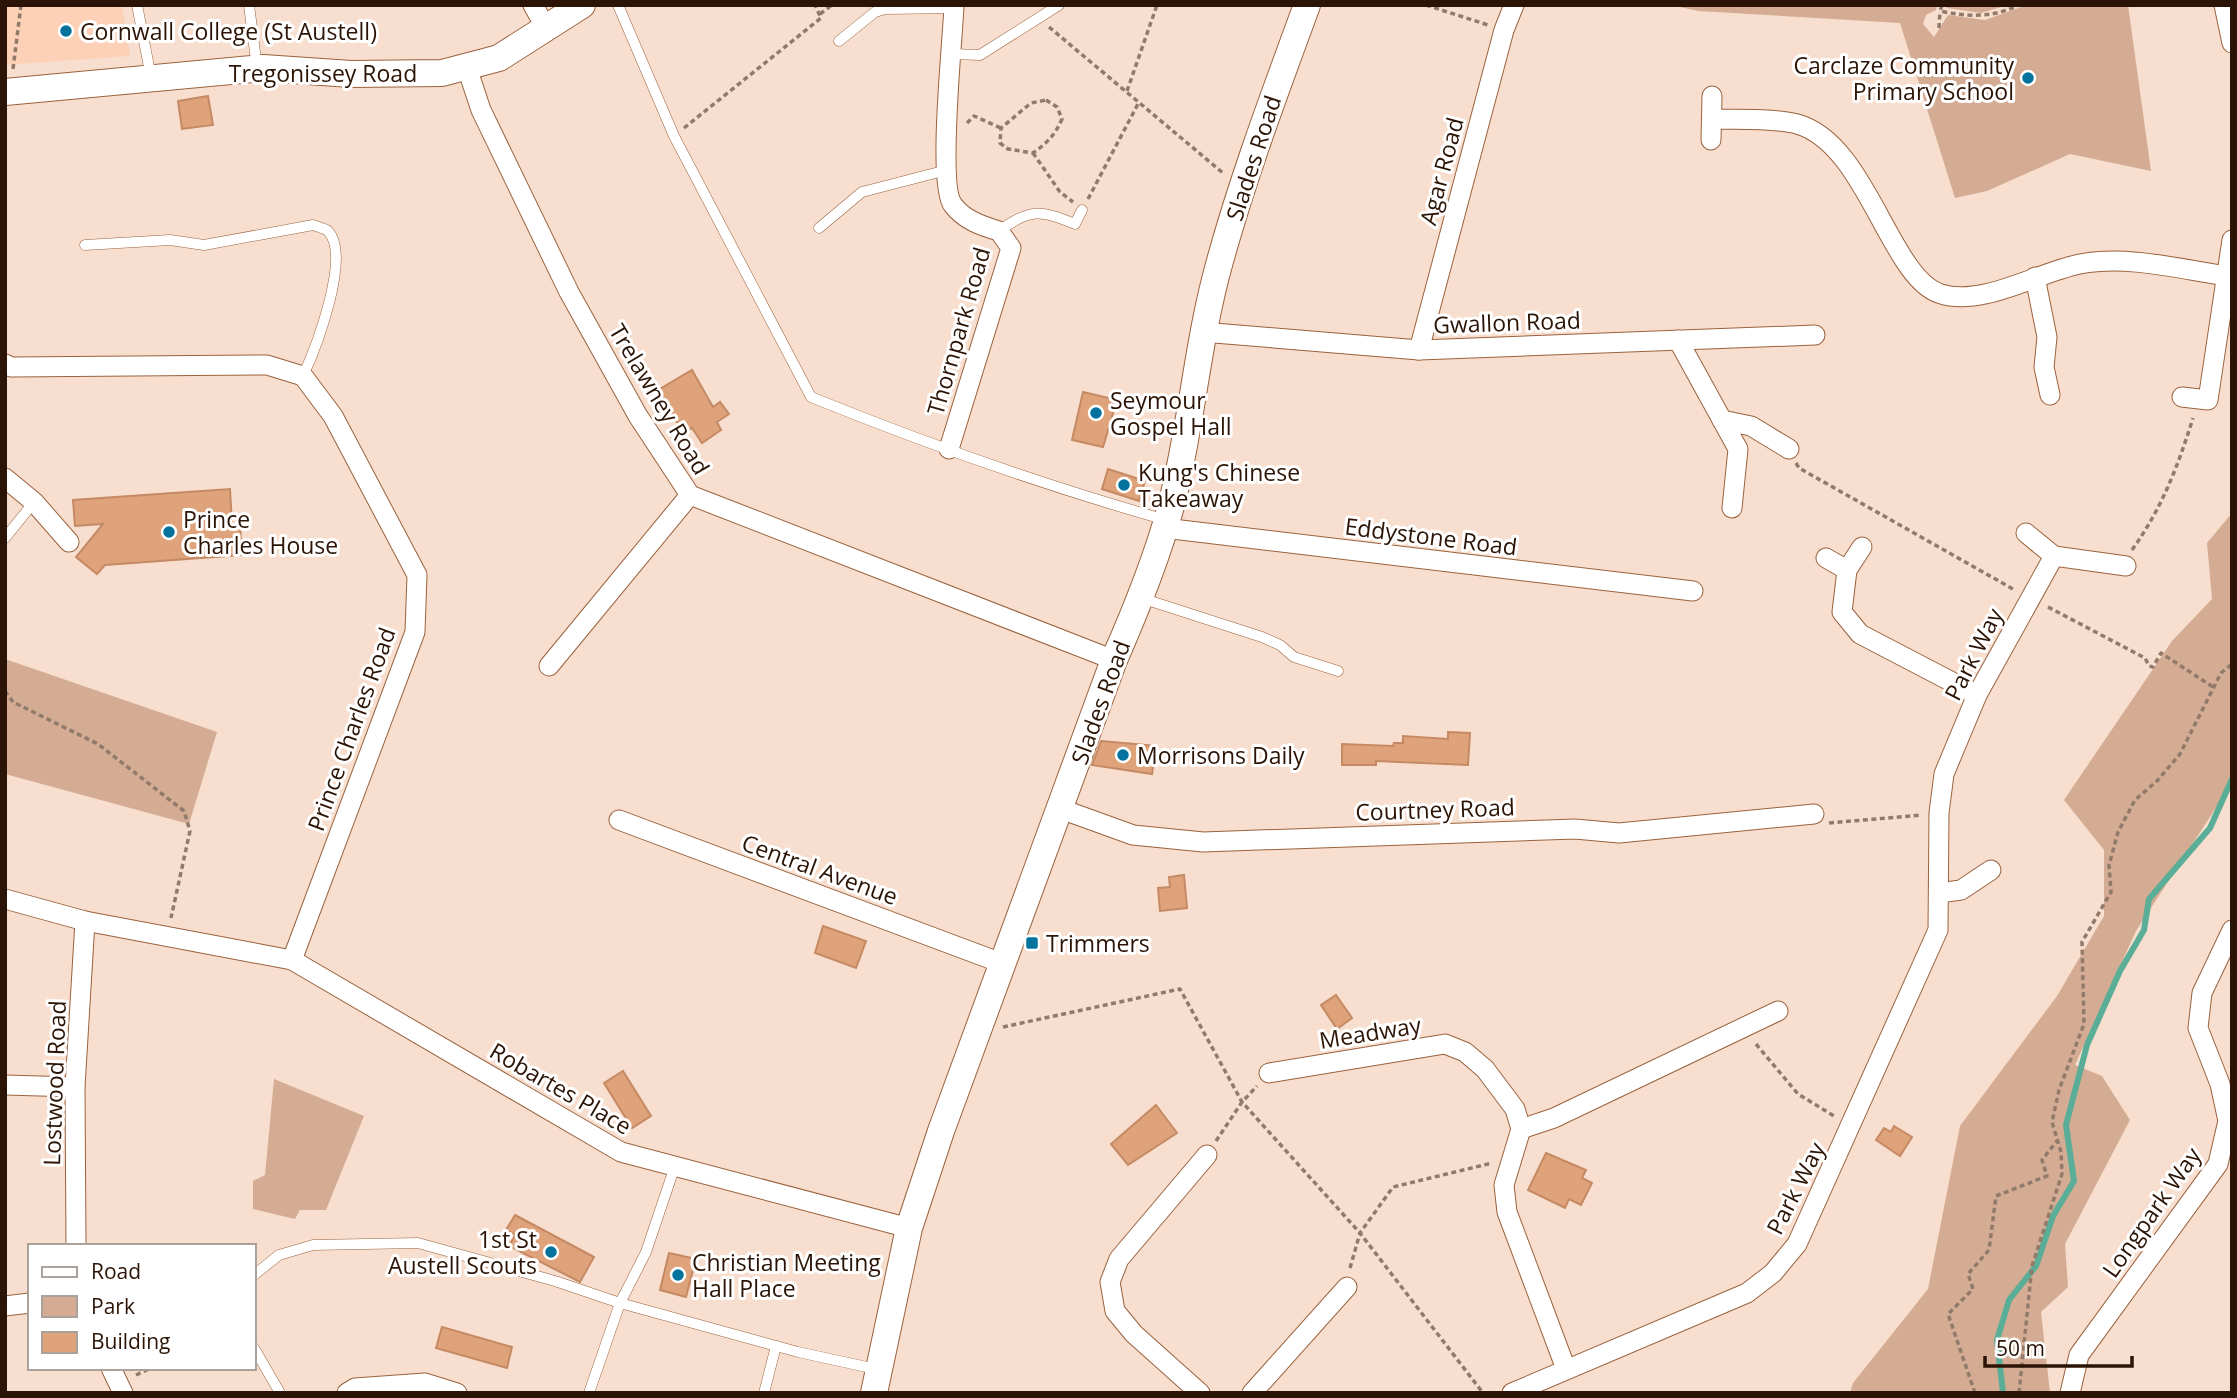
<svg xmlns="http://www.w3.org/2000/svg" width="2237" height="1398" viewBox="0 0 2237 1398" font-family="'Open Sans',sans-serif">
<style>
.built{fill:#fcd1b7}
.green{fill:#d4ac93}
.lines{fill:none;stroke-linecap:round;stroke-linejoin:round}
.stream{stroke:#5aad96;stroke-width:6}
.building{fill:#dfa37c;stroke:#c58a64;stroke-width:2}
.lane-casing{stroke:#9a623d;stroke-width:11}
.street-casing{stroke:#9a623d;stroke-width:21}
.secondary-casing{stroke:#9a623d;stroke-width:28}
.path{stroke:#927a6a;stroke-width:3.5;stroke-dasharray:5 3.5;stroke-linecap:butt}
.lane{stroke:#fff;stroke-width:10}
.street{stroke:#fff;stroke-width:19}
.secondary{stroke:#fff;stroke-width:26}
.poi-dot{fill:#03739e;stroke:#fff;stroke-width:2.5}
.labels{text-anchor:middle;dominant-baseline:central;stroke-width:6;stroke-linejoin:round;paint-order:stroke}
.poi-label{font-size:23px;fill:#2b1405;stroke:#fff;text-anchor:start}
.street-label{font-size:23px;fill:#2b1405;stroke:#fff}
</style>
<rect width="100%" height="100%" fill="#f7dece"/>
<polygon class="built" points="5,5 122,5 130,56 5,65"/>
<g class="green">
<polygon points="1671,5 1937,5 1936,10 1926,15 1923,24 1934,37 1948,15 1985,20 2027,5 2128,5 2151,171 2070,154 1987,191 1955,198 1900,23 1698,11"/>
<polygon points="1947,5 2008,5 1981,13 1947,8"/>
<polygon points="2232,513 2232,783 2136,931 2075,1065 2102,1076 2130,1120 2065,1244 2068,1287 2041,1312 2050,1393 1850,1393 1853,1383 1928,1289 1960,1126 2057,996 2104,916 2104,850 2064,800 2172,641 2212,599 2207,543"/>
<polygon points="5,659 217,732 189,824 5,774"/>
<polygon points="274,1079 364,1116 326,1210 300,1210 295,1219 253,1209 253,1181 265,1175"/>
</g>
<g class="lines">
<polyline class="stream" points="2003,1393 1997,1340 2009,1300 2036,1266 2053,1216 2074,1181 2066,1125 2087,1045 2120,971 2144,930 2149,899 2210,828 2232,779"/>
</g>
<g class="building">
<polygon points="208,96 213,125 182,129 178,101"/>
<polygon points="692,370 713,407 720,402 729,414 717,422 721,430 702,443 692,428 686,432 675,420 658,390"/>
<polygon points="1083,392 1117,400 1103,447 1072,440"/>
<polygon points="1108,469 1145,481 1139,501 1102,489"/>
<polygon points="230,489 232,525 240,524 242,555 105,565 97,574 76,557 103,524 75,526 73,500"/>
<polygon points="1448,732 1470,733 1468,765 1376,761 1376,765 1342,765 1342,744 1393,746 1394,743 1403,743 1403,736 1448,739"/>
<polygon points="1101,741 1156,746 1152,774 1092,765"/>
<polygon points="1184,875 1187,908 1160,911 1158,888 1170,887 1169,877"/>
<polygon points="823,926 866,941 856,968 815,953"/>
<polygon points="1336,995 1352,1018 1337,1029 1321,1005"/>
<polygon points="623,1071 651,1116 632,1128 604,1083"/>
<polygon points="1156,1105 1177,1133 1128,1165 1111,1144"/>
<polygon points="1894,1126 1912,1137 1900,1156 1876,1140 1884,1128 1891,1132"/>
<polygon points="1546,1153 1586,1170 1582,1178 1592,1183 1581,1205 1569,1199 1565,1208 1528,1190"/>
<polygon points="515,1215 594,1257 580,1282 509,1246 515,1235 506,1230"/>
<polygon points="669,1253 696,1259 686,1297 660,1290"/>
<polygon points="442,1327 512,1347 507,1368 436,1348"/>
</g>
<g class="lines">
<defs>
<g id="lane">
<polyline points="137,5 151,77"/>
<polyline points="249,5 257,68"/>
<path d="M618 5 674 136 811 397C927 444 1046 486 1166 520"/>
<polyline points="839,41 875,12 885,9 954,8"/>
<polyline points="952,54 980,55 1059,5"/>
<polyline points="819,228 862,192 947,170"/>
<path d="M999 231C1030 208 1041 210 1075 224L1082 210"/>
<path d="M85 245 170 240 204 245 313 225C317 227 324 228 328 231 352 256 315 350 303 376"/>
<polyline points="5,538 34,502"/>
<polyline points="1141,598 1262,637 1280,645 1294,657 1338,671"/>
<polyline points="254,1275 279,1255 313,1245 418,1243 555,1281 620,1303 646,1252 675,1166"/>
<polyline points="254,1348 280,1393"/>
<polyline points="589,1393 620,1303 798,1352 876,1369"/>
<polyline points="764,1393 776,1346"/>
</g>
<g id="street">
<polyline points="533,5 546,28"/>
<polyline points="2224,5 2232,43"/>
<polyline points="467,68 481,110 569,292 638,416 690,495 1114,660"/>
<path d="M1712 119C1737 120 1774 118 1797 124 1867 143 1890 279 1941 294 1982 307 2039 272 2080 264 2128 255 2179 269 2227 276"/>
<polyline points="1711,140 1712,96"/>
<polyline points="2035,277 2047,337 2044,367 2050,395"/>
<polyline points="1202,332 1419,350 1815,335"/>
<polyline points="1678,340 1738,449 1732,508"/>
<polyline points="1419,350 1504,30 1514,5"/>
<polyline points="5,364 11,367 267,365 303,376 333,416 417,575 415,632 292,960"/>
<polyline points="2182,397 2208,400 2232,240"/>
<polyline points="1722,420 1751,426 1789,449"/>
<path d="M949 449 1011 248 999 231C982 226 964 220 953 205 937 185 953 38 954 5"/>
<polyline points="5,478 34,502 69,542"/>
<polyline points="1164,528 1693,591"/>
<polyline points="2026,533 2054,556"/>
<polyline points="1862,547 1847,570 1842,612 1860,634 1977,695"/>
<polyline points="1826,558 1847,570"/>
<polyline points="549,666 690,495"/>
<polyline points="1061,809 1133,835 1203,842 1575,829 1619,833 1814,814"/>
<polyline points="619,820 1004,964"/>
<polyline points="1939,893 1961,890 1991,870"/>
<polyline points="5,899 85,921 292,960 621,1152 909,1228"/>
<polyline points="1269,1073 1445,1044 1465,1052 1485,1069 1515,1109 1521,1129 1504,1185 1507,1212 1566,1369"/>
<polyline points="5,1085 75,1087"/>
<polyline points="1521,1129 1554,1118 1778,1011"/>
<polyline points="76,1246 75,1087 85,921"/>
<polyline points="5,1306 30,1303"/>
<polyline points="111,1368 123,1393"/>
<polyline points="347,1393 355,1388 425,1383 457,1393"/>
<polyline points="1200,1393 1134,1334 1115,1311 1110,1282 1119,1259 1207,1155"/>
<polyline points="1252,1393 1347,1287"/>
<polyline points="1512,1393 1747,1293 1773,1273 1797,1244 1938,930 1939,813 1944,774 1977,695 2054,556 2126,566"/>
<polyline points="2070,1393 2079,1355 2218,1164 2228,1121 2220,1084 2198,1028 2202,993 2232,930"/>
</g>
<g id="secondary">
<polyline points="5,92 263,68 351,74 442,73 499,58 582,5"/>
<path d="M874 1393 909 1228 941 1131 1114 660C1136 610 1157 559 1171 506 1192 425 1197 342 1220 261 1244 174 1276 90 1307 5"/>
</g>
</defs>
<use href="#lane" class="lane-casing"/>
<use href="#street" class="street-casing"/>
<use href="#secondary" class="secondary-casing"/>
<g class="path">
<polyline points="1426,5 1488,25"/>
<path d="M1942 5 1940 11C1969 17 1992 18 2019 5"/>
<polyline points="820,14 832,5"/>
<polyline points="1049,27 1223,173"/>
<polyline points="1939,28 1940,11"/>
<polyline points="13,69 21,5"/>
<polyline points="1127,91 1157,5"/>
<path d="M1046 100 1057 107 1062 119C1055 135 1047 143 1033 153L1008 149 1000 143 1001 128 1031 103Z"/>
<polyline points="967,123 974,116 1001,128"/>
<polyline points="684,128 821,18 815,5"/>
<polyline points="1033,153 1060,192 1073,202"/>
<polyline points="1088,199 1139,102"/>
<polyline points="1796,463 1799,468 2013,589"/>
<path d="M2132 550C2162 508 2178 466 2193 418"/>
<polyline points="2048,607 2145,658 2149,666 2153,667 2161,653 2213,687"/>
<polyline points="5,691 13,702 98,744 184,811 190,831 171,918"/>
<polyline points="1829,823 1922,815"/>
<polyline points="1003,1027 1180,989 1242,1102 1360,1233 1483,1393"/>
<polyline points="1756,1044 1798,1094 1834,1116"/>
<polyline points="1216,1141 1242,1102 1257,1086"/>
<polyline points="1350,1268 1360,1233 1393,1187 1492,1163"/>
<polyline points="136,1375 151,1368"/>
<polyline points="1975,1393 1948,1314 1973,1289 1968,1274 1989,1250 1996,1196 2047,1176 2042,1160 2057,1141"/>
<polyline points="2019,1393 2032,1266 2062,1174 2061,1152 2052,1122 2059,1090 2084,1024 2082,942 2111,892 2109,865 2118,832 2135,800 2157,781 2180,754 2221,673 2232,664"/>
</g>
<use href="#lane" class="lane"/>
<use href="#street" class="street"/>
<use href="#secondary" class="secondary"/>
</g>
<g class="poi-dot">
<circle cx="66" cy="31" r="7"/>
<circle cx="2028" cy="78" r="7"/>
<circle cx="1096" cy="413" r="7"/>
<circle cx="1124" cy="485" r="7"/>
<circle cx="169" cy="532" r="7"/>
<circle cx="1123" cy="755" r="7"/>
<rect x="1025" y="936" width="14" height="14" rx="3.5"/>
<circle cx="551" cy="1252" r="7"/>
<circle cx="678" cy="1275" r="7"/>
</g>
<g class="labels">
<g class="poi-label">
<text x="80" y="31">Cornwall College (St Austell)</text>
<text x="2014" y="65" text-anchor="end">Carclaze Community<tspan x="2014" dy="26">Primary School</tspan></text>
<text x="1110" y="400">Seymour<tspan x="1110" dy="26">Gospel Hall</tspan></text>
<text x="1138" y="472">Kung's Chinese<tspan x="1138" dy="26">Takeaway</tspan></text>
<text x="183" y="519">Prince<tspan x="183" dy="26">Charles House</tspan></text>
<text x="1137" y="755">Morrisons Daily</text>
<text x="1046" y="943">Trimmers</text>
<text x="537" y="1239" text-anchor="end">1st St<tspan x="537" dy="26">Austell Scouts</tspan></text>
<text x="692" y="1262">Christian Meeting<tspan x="692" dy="26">Hall Place</tspan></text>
</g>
<g class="street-label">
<text x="323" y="73">Tregonissey Road</text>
<text transform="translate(1253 158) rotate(-72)">Slades Road</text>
<text transform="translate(1441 171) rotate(-75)">Agar Road</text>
<text transform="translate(1507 322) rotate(-2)">Gwallon Road</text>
<text transform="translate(958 331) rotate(-74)">Thornpark Road</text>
<text transform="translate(660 399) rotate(59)">Trelawney Road</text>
<text transform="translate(1431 536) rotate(7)">Eddystone Road</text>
<text transform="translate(1973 654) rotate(-63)">Park Way</text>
<text transform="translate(1100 702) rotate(-70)">Slades Road</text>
<text transform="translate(351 729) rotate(-70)">Prince Charles Road</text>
<text transform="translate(1435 809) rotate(-2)">Courtney Road</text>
<text transform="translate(820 869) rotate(20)">Central Avenue</text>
<text transform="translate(1370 1032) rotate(-9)">Meadway</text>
<text transform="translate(54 1083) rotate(-88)">Lostwood Road</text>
<text transform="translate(561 1088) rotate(30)">Robartes Place</text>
<text transform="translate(1795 1188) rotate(-63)">Park Way</text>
<text transform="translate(2151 1212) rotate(-55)">Longpark Way</text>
</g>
</g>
<rect width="2237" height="1398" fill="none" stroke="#2b1405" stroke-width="14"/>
<rect x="28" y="1244" width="228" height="126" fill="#ffffff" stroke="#aaa19b" stroke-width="2"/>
<rect x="42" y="1267" width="35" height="10" fill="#ffffff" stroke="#aaa19b" stroke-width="2"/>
<text x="91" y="1279" font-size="21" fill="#2b1405">Road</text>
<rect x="42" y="1296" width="35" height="21" fill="#d4ac93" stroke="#aaa19b" stroke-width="2"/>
<text x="91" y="1314" font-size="21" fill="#2b1405">Park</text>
<rect x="42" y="1332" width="35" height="21" fill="#dfa37c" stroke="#aaa19b" stroke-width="2"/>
<text x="91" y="1349" font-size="21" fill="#2b1405">Building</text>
<path d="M1985 1356v10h147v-10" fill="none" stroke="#2b1405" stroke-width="3.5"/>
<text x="1996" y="1356" font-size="21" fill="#2b1405" stroke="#ffffff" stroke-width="5" paint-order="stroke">50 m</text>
</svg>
